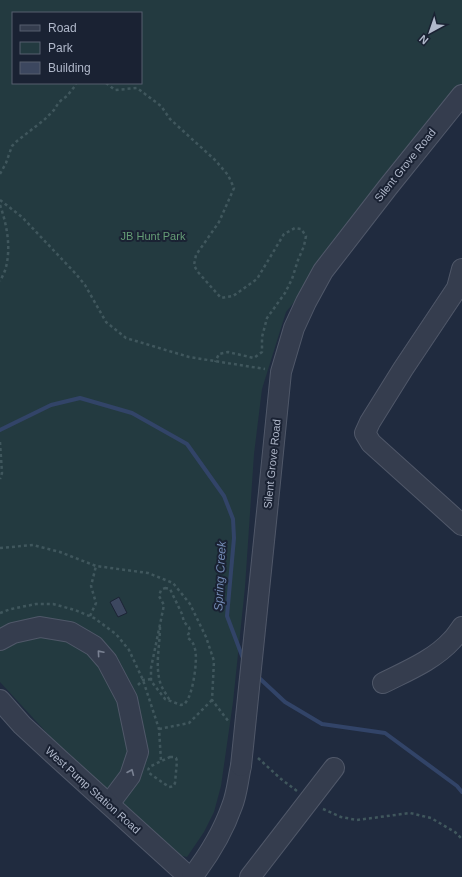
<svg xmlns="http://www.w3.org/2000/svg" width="462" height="877" viewBox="0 0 462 877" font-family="Helvetica,sans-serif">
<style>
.green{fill:#233a40;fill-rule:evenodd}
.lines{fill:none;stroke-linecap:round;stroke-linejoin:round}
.stream{stroke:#324468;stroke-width:4}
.building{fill:#3c475f;stroke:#1c2435}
.minor-casing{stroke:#505869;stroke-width:22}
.path{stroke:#40575d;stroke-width:2.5;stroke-dasharray:3 3;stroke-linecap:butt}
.minor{stroke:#353d4e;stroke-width:20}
.minor-bridge-casing{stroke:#505869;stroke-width:22;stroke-linecap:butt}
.minor-bridge{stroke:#353d4e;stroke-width:20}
.oneway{stroke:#798192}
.labels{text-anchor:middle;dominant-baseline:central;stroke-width:4;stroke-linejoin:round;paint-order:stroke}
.street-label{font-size:11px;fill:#b0b8ca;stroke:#1a2233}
.park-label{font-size:11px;fill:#659d76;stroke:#1a2233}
.water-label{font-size:12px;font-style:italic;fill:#748bb5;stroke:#1a2233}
</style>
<rect width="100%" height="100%" fill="#202b3f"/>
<path class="green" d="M0 0H462V96L367 215 286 312 262 389 254 454 245 587 233 702 221 786 214 812 204 832 187 857 168 853 112 804 0 682ZM13 13H141V83H13Z"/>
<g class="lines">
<g class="stream">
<polyline points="0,430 51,405 80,398 132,413 187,444 224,496 233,519 234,538 227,616 244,661"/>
<polyline points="256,675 285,702 322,724 385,733 457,786 462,792"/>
</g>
</g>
<polygon class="building" points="119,597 127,613 118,617 110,602"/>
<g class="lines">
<defs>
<g id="minor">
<polyline points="462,269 457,288 403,369 370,422 365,433 371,443 462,525"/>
<polyline points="268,502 281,372 294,328 306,302 323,271 388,187 462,95"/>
<polyline points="0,640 13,633 40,627 70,632 94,646 107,661 127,699 138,752 130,776 109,804"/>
<path d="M383 683C407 671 434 660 452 640 456 636 459 631 462 627"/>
<polyline points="0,700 22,725 60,760 189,877"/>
<path d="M192 877C209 855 223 832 232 806 237 794 238 779 241 766"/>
<polyline points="250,877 334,768"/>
</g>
</defs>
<use href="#minor" class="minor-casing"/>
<g class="path">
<polyline points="106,83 115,90 137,88 161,106 170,119 215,160 228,175 234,188 219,222 196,255 194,265 197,271 221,298 233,296 257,279 284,234 295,228 301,229 306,236 304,246 298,260 292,279 285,293 267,318 262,337 262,352 254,358 228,352 219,354 215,362"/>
<polyline points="0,174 6,163 12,146 17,141 44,120 54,110 59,102 67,96 75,86 76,83"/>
<polyline points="0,200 22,217 76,274 85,285 106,322 126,338 189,357 265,369"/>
<path d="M0 205C7 225 11 247 6 267 5 272 2 277 0 281"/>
<polyline points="0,442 2,473 0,479"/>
<polyline points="0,548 33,545 60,552 96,566 148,573 173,583 190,604 206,637 214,661 212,700 229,722"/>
<path d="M165 588 170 589 182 614 184 622 189 627 190 631 188 635V638C192 641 194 644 195 649 198 659 193 694 186 702 184 705 184 704 181 705L165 699 151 681V668L164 605 159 596 161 590Z"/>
<polyline points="0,613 11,609 36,604 53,604 75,610 94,618 116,634 129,650 143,680 159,729 161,761"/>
<polyline points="90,616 96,603 91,586 96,566"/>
<path d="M160 627C160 645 155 664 160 682 162 689 167 695 170 701"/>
<polyline points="138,685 143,680 151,679"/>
<polyline points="159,729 189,723 212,700"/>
<path d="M170 757H173L176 758 177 761 175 783C174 786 172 787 169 787L149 773C148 770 148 768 151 766Z"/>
<polyline points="258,758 281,779 297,791"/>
<polyline points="323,809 341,817 357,820 410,813 431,818 455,832 462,839"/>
</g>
<use href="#minor" class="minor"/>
<defs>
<polyline id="minor-bridge" points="241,766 268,502"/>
</defs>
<use href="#minor-bridge" class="minor-bridge-casing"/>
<use href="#minor-bridge" class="minor-bridge"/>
</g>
<defs><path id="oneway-chevron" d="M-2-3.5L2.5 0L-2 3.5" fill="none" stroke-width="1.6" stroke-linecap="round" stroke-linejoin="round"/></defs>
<g class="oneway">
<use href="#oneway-chevron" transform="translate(100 653) rotate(-131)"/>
<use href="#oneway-chevron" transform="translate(131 772) rotate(-67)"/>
</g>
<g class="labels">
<g class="street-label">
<text transform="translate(405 165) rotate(-51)">Silent Grove Road</text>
<text transform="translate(272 464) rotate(-84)">Silent Grove Road</text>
<text transform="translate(93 790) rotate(42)">West Pump Station Road</text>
</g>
<g class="park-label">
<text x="153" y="236">JB Hunt Park</text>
</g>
<g class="water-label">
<text transform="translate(220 576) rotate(-87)">Spring Creek</text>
</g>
</g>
<rect x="12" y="12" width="130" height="72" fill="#1a2233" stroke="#565e6f"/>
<rect x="20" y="25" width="20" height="6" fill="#353d4e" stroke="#565e6f"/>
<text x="48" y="32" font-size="12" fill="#b0b8ca">Road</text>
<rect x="20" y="42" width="20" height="12" fill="#233a40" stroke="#565e6f"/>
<text x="48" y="52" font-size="12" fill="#b0b8ca">Park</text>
<rect x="20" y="62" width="20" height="12" fill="#3c475f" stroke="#565e6f"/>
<text x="48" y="72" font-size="12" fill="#b0b8ca">Building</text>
<g transform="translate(430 32) rotate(220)" stroke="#1a2233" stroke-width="3" paint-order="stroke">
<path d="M0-3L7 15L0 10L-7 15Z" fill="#b0b8ca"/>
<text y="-6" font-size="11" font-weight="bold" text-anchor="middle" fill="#b0b8ca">N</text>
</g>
</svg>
